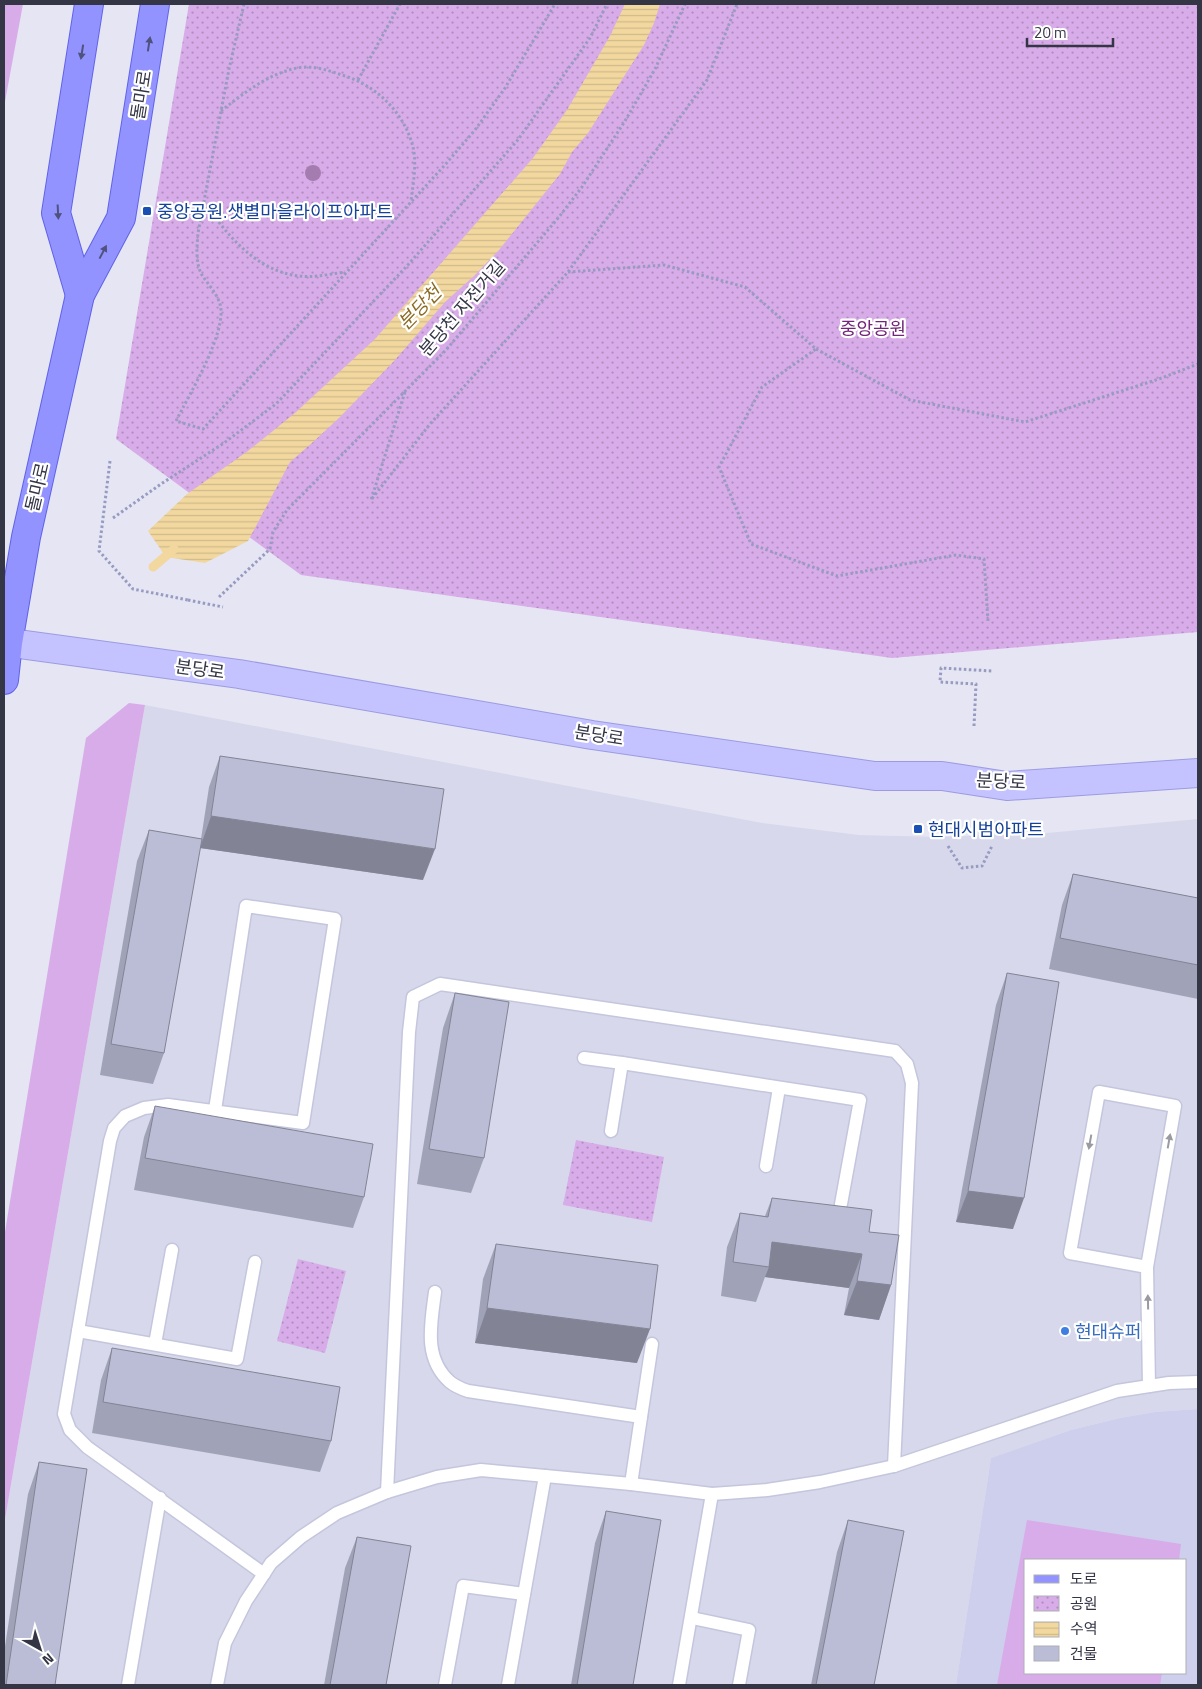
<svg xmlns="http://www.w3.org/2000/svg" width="1202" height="1689" viewBox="0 0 1202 1689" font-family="'Titillium Web','Noto Sans KR',sans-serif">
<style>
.residential{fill:#d7d8eb}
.education{fill:#ceceed;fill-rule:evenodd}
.grass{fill:#d8ace9}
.park{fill:url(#park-dots)}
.water{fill:url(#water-rules)}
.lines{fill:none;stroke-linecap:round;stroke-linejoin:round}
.stream{stroke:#f2d89f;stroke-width:9}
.lane-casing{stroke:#c4c6dd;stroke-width:15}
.secondary-casing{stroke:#9c9be1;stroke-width:30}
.primary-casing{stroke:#5f62e7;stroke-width:30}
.path{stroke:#989bc1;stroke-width:3;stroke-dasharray:2.5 2.5;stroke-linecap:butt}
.lane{stroke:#fff;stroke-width:12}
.secondary{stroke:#c5c3ff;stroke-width:28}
.primary{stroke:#9293ff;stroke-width:28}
.path-bridge{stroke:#989bc1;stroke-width:3;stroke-dasharray:2.5 2.5;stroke-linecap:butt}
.tree{fill:#a57cb0}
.wall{fill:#a0a3b7}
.shaded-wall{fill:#828495}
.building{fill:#babdd5;stroke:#828495}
.oneway{fill:#50527e}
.oneway2{fill:#9a9aa2}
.transit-dot{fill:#1a4fb4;stroke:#fff;stroke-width:2}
.shop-dot{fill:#3f7fe0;stroke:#fff;stroke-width:2}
.labels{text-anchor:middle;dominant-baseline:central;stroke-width:4.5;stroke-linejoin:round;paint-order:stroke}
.street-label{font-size:18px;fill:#343646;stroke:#fff}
.transit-label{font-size:18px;fill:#164399;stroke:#fff;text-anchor:start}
.park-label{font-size:18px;fill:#712679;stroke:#fff}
.shop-label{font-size:18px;fill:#366cbe;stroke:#fff;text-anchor:start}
.water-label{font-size:19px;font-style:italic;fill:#8c6c24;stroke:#fff}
</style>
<defs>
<pattern id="park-dots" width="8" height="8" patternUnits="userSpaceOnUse" patternTransform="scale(1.25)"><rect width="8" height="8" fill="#d8ace9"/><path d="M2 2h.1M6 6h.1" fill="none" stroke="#b08dbf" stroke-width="1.8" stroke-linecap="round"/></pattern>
<pattern id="water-rules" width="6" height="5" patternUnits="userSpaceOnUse" patternTransform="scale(1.25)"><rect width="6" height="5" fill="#f2d89f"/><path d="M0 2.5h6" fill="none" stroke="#d0ba8a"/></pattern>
</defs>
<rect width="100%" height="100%" fill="#e5e5f3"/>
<polygon class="residential" points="145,705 762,823 859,835 939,837 1047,833 1198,819 1198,1409 1155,1412 1120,1418 1071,1430 991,1458 956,1685 4,1685 4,1525"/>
<path class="education" d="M1198 1409V1685H956L991 1458 1071 1430 1120 1418 1155 1412ZM1026 1560H1186V1673H1026Z"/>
<g class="grass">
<polygon points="4,4 23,4 4,107"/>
<polygon points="129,703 145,705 4,1525 4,1238 86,738"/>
<polygon points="1027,1520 1181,1544 1179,1560 1026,1560 1026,1673 1162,1673 1160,1685 997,1685"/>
</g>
<g class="park">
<polygon points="189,4 1198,4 1198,632 892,658 301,575 116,439"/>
<polygon points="576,1140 664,1157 652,1222 563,1205"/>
<polygon points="298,1259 346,1271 325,1353 277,1341"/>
</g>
<polygon class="water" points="625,4 660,4 654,23 644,45 588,133 572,152 560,174 499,250 474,276 446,301 394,361 340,417 313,442 290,462 248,541 205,563 166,557 148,531 187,494 248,451 295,413 375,339 533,158 567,110 610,36"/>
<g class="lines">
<polyline class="stream" points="153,567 174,549"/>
<defs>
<g id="lane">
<polyline points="584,1058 622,1063"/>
<polyline points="215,1110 246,906 335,919 303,1123 168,1105 144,1108 125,1116 114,1128 110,1141 64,1414 70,1430 87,1447 264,1574"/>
<polyline points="611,1131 622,1063 860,1100 841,1204"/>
<polyline points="766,1166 779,1088"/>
<polyline points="1147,1267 1070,1253 1099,1092 1175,1106 1147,1267 1149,1386"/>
<path d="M435 1292C431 1324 423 1358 450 1382 455 1386 462 1389 468 1391L641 1417 631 1484"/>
<polyline points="78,1331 237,1359 255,1262"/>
<polyline points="155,1344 172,1250"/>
<polyline points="641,1417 652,1344"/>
<polyline points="387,1492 409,1032 413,997 440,984 895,1051 907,1064 912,1083 894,1466"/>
<polyline points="692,1618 749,1630 739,1685"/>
<polyline points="128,1685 160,1498"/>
<polyline points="217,1685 225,1643 246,1601 271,1563 301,1537 337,1513 387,1492 437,1477 481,1470 631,1484 712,1494 767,1490 820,1482 894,1466 1117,1391 1169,1383 1198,1382"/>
<polyline points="445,1685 463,1586 524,1594"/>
<polyline points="508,1685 545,1476"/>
<polyline points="679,1685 712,1494"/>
</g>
<polyline id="secondary" points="4,642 239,674 592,735 875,776 942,776 1007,786 1198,773"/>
<g id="primary">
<polyline points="80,295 56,213 89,4"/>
<polyline points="4,680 8,643 26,537 80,295 121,218 155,4"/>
</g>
</defs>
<use href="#lane" class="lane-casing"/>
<use href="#secondary" class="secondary-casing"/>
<use href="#primary" class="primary-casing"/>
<g class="path">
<path d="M244 4 229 69 198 233C197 246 195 263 202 275 208 284 217 294 220 304 228 331 189 395 176 421L203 429 444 166 475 130 505 88 555 4"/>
<polyline points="358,80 400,4"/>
<path d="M221 111C244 93 268 74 297 68 313 65 327 70 342 75 376 85 404 112 413 147 417 164 413 184 411 201"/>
<path d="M204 202C227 235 256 271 299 276 314 278 330 274 345 272"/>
<polyline points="568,272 664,265 745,287 816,349 762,387 719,467 751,544 837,576 956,555 984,559 988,621"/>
<polyline points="816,349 910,400 1025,422 1159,379 1198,364"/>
<polyline points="405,392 371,500 430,424 568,272 707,80 737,4"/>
<polyline points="110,461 99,551 133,589 188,600"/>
<polyline points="113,518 161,484 224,443 276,404 406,267 517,141 590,38 607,4"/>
<polyline points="219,597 270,549 273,532 287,510 446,350 559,217 582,187 625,121 655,69 685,4"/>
<polyline points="974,726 976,684 940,682 941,668 992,671"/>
<polyline points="948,846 962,868 982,866 992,846"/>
</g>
<use href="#lane" class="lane"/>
<use href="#secondary" class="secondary"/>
<use href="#primary" class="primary"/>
<polyline class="path-bridge" points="188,600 223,607"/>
</g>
<circle class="tree" cx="313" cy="173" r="8"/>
<g class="wall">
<polygon points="220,756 423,880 200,848 164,1053 153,1084 100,1075 137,861 149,830 201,839 209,787"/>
<polygon points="1073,874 1198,898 1198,999 1049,969 1062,905"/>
<polygon points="1007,973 1013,1229 956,1222 996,1005"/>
<polygon points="455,993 484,1158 471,1193 417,1184 443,1028"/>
<polygon points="155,1106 364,1197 353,1228 134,1190 144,1137"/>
<polygon points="772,1198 869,1232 891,1285 879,1320 844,1315 849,1288 765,1277 756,1302 721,1296 727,1247 740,1213 765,1216"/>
<polygon points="496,1244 637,1363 475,1343 483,1279"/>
<polygon points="112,1348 331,1441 320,1472 92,1433 101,1380"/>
<polygon points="39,1462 55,1685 4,1685 4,1653 28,1494"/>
<polygon points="606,1511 633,1685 571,1685 595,1543"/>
<polygon points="848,1520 874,1685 811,1685 837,1552"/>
<polygon points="357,1537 386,1685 324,1685 345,1568"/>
</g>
<g class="shaded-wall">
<polygon points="211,816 435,849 423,880 200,848"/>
<polygon points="968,1191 1024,1198 1013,1229 956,1222"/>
<polygon points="772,1242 862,1254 849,1288 765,1277 769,1267"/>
<polygon points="857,1281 891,1285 879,1320 844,1315"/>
<polygon points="487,1308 650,1329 637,1363 475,1343"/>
</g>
<g class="building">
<polygon points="220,756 444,789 435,849 211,816"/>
<polygon points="149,830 202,839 164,1053 111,1044"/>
<polygon points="1073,874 1198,898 1198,965 1060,938"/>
<polygon points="1007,973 1059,982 1024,1198 968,1191"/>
<polygon points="455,993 509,1002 484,1158 429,1149"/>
<polygon points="155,1106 373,1144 364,1197 145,1158"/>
<polygon points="772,1198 872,1210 869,1232 899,1235 891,1285 857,1281 862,1254 772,1242 769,1267 733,1262 740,1213 768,1217"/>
<polygon points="496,1244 658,1265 650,1329 487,1308"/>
<polygon points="112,1348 340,1387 331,1441 103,1402"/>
<polygon points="39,1462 87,1469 55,1685 6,1685"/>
<polygon points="606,1511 661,1520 633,1685 577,1685"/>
<polygon points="848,1520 904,1531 874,1685 816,1685"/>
<polygon points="357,1537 411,1546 386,1685 330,1685"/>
</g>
<defs><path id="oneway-solid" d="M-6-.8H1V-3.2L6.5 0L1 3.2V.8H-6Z" transform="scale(1.25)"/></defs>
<g class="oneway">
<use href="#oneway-solid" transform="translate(149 44) rotate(-81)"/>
<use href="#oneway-solid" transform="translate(82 52) rotate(99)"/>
<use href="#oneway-solid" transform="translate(58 212) rotate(87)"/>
<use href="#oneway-solid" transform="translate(103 252) rotate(-62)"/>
</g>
<g class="oneway2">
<use href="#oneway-solid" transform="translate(1169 1141) rotate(-80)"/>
<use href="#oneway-solid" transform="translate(1090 1142) rotate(100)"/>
<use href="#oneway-solid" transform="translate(1148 1302) rotate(-91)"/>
</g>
<g class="transit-dot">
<rect x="142" y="206" width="10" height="10" rx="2.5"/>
<rect x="913" y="824" width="10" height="10" rx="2.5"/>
</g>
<circle class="shop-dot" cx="1065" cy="1331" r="5"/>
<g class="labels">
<g class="street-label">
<text transform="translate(141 95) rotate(-81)">돌마로</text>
<text transform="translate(462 308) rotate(-49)">분당천 자전거길</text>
<text transform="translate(37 487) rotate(-77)">돌마로</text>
<text transform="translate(200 669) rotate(8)">분당로</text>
<text transform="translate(599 735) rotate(9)">분당로</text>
<text transform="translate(1001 781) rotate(3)">분당로</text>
</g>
<g class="transit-label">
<text x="157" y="211">중앙공원.샛별마을라이프아파트</text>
<text x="928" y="829">현대시범아파트</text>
</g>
<g class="park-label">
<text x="873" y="328">중앙공원</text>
</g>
<g class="shop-label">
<text x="1075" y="1331">현대슈퍼</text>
</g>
<g class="water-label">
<text transform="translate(419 307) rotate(-46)">분당천</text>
</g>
</g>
<rect width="1202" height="1689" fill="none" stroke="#343646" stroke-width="10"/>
<rect x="1024" y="1559" width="162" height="115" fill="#ffffff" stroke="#aeafb5"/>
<rect x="1034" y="1575" width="25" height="8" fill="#9293ff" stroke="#aeafb5"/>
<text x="1070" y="1584" font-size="15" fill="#343646">도로</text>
<rect x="1034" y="1596" width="25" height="15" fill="url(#park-dots)" stroke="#aeafb5"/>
<text x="1070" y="1609" font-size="15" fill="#343646">공원</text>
<rect x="1034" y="1622" width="25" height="15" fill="url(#water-rules)" stroke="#aeafb5"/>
<text x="1070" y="1634" font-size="15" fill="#343646">수역</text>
<rect x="1034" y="1646" width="25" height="15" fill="#babdd5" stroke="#aeafb5"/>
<text x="1070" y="1659" font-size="15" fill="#343646">건물</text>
<g transform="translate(40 1649) rotate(141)" stroke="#ffffff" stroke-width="4" paint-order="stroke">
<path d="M0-4L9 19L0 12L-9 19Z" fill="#343646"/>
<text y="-8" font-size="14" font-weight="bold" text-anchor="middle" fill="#343646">N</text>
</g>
<path d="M1027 38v8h86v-8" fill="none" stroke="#343646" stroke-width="2.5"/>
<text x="1034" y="38" font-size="15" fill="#343646" stroke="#ffffff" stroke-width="4" paint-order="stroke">20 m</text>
</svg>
